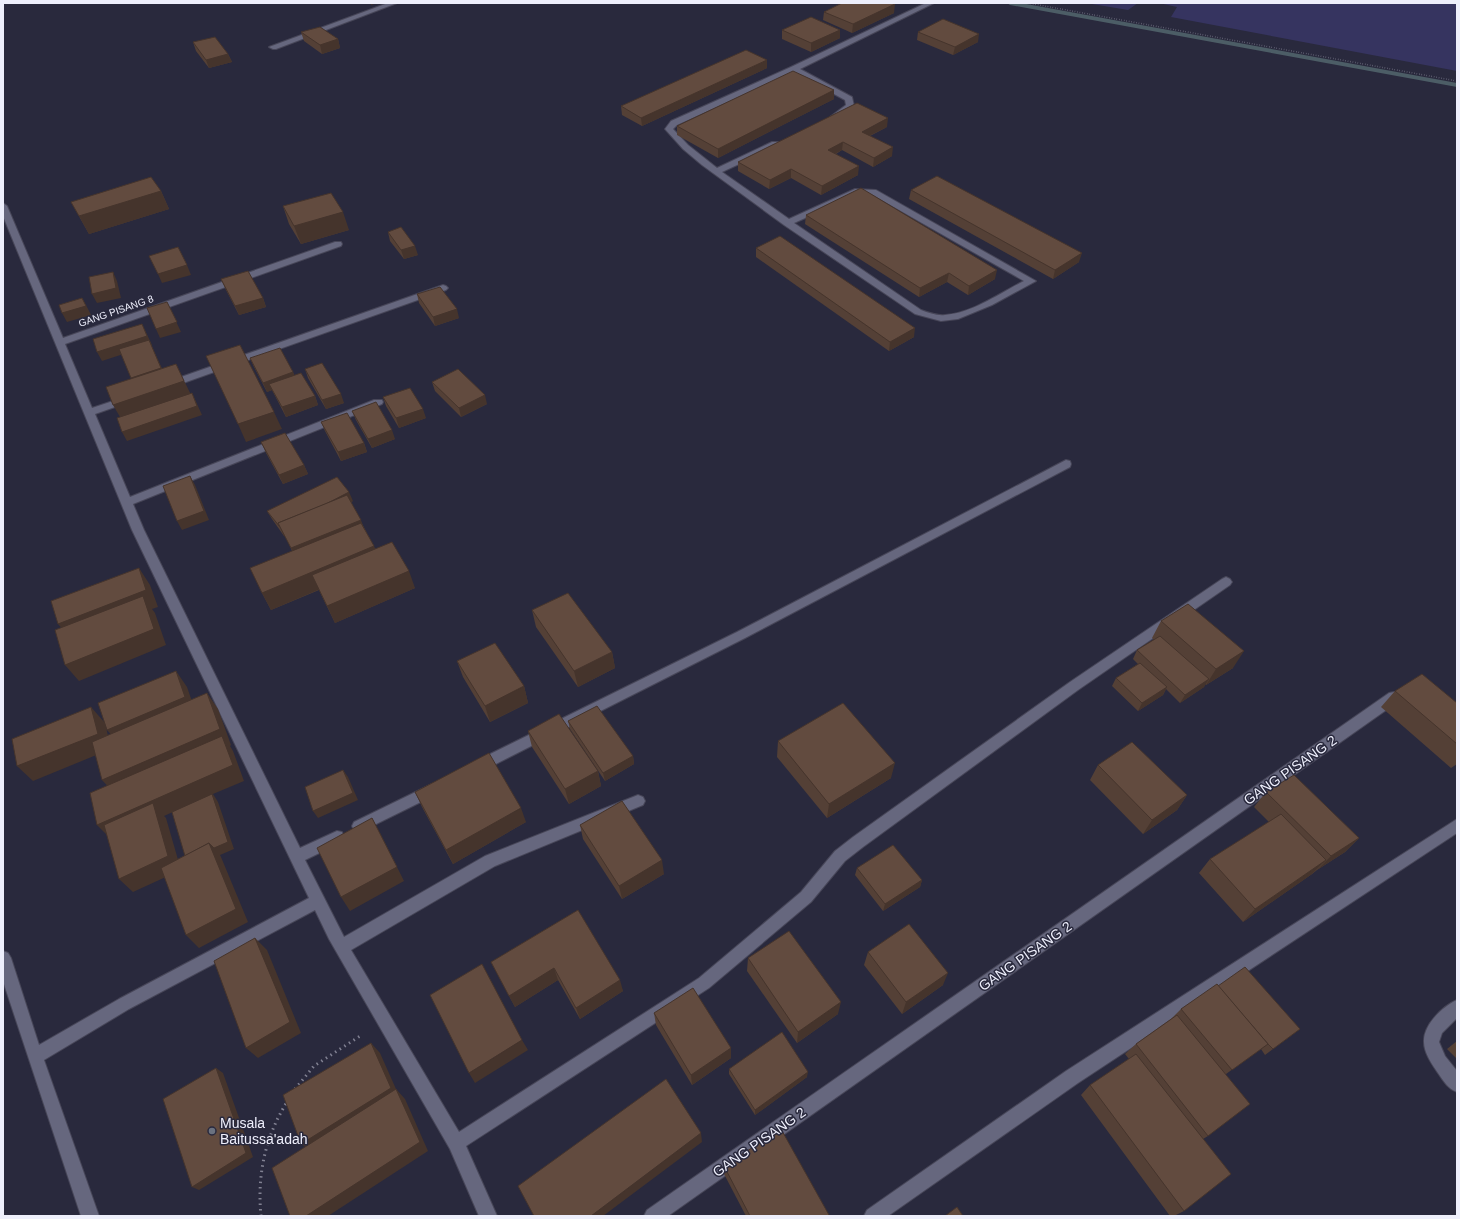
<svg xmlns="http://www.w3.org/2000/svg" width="1460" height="1219" viewBox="0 0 1460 1219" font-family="Arial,sans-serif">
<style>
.green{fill:#363460}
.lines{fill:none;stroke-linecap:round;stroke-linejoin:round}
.stream{fill:#4c5d66;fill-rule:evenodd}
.street-casing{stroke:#474658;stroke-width:2}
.path-far1{stroke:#818192;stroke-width:1.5;stroke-dasharray:0.5 2;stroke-linecap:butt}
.path{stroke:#818192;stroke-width:3;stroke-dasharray:1.5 4;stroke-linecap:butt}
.street{fill:#66677e;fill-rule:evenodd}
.wall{fill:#544036}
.shaded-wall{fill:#45342c}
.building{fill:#624b3f;stroke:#45342c}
.worship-dot{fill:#6b7280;stroke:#29293d;stroke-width:1.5}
.labels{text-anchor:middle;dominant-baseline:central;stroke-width:3;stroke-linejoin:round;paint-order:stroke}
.far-street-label{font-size:10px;fill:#eeeffc;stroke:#29293d}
.near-street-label{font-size:14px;fill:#eeeffc;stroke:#29293d}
.near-poi-label{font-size:14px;fill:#eeeffc;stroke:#29293d;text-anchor:start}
</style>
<rect width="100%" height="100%" fill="#29293d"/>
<g class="green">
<polygon points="1086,3 1138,3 1128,10"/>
<polygon points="1159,3 1457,3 1457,71 1171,17 1177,7"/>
</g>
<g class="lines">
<polygon class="stream" points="1007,3 1021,3 1457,83 1457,87 1010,5"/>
<defs>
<g id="street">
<polygon points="388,3 397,3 276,49 273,49 269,47"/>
<path d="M926 3H934L800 69 852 97 854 106 853 108 837 119H831L830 117 846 105 845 100 794 72 677 125 673 129 688 145 717 168 772 142H778V146L722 172 789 219 855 189 876 190 1036 281 992 305 958 319 941 321 915 314 784 225 702 165 683 149 665 129 671 121 791 67ZM859 194H871L1024 281C1000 293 973 313 945 315 937 316 929 313 921 310L794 223Z"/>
<polygon points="3,203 7,206 63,338 335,242 341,242 342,244 341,246 65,344 92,408 128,396 133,399 132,401 95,414 130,497 374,400 382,400 383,402 382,404 133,504 144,530 300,848 337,831 342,832 344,837 342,842 305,860 344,937 485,856 633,797 638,795 643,797 645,801 643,805 495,866 351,950 459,1132 699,978 801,892 835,851 853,837 1070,682 1222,579 1226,577 1230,579 1232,582 1230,585 1078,690 863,847 845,861 811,902 709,988 466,1146 497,1216 479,1216 450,1149 329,939 315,910 129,1009 44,1060 99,1216 81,1216 3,981 3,951 8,953 11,958 39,1045 119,999 309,898 132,530 3,216"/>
<polygon points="443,285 446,286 448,288 446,290 172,387 164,387 163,385 164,383"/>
<polygon points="1066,460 1070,461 1071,464 1070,467 745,638 484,770 479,772 474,770 472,766 474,762 737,632"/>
<polygon points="1394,692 1399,693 1400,697 1399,701 668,1216 644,1216 647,1210 1389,693"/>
<polygon points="432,784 437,786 439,790 437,794 364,830 359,832 354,830 352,826 354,822"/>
<polygon points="1457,819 1457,833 1078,1083 888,1216 864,1216 867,1210 1066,1071"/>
<path d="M1457 1000V1018L1442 1033 1439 1042 1445 1056 1457 1071V1092C1448 1089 1443 1080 1438 1073 1432 1064 1424 1053 1424 1042 1423 1025 1443 1006 1457 1000Z"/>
</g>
</defs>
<use href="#street" class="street-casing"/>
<polyline class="path-far1" points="1028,3 1457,81"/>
<g class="path">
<polyline points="295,1089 314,1066 360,1036"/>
<path d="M261 1216C257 1175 265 1137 287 1102"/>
</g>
<use href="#street" class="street"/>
</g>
<g class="wall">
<polygon points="824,12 894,13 852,33 823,20"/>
<polygon points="782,30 840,38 811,52 782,39"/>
<polygon points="301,32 338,39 340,48 322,54 304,41"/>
<polygon points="918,32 978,42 953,55 917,40"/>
<polygon points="193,42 228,54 232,62 209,68 196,51"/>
<polygon points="767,60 767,68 642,126 622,115 621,106"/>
<polygon points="834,90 834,99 718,158 677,135 677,126"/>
<polygon points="887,127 870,136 892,156 873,167 842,150 836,154 858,175 821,195 791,178 769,189 738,171 738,162"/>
<polygon points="911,190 1079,262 1053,279 909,199"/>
<polygon points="161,191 169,209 89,234 71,202"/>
<polygon points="283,206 349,230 301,244 289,224"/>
<polygon points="806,215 995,279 968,295 947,282 919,297 805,224"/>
<polygon points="388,232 418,255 404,259 390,241"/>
<polygon points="756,248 914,337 889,351 756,257"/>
<polygon points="221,279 263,298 266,307 239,315 225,288"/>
<polygon points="417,294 459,318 435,326 419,303"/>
<polygon points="250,358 293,372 294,375 315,396 318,405 286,417 272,390 267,392 254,367"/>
<polygon points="305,369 344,403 326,409 308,378"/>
<polygon points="432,382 487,404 461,417 435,391"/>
<polygon points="383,397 426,418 399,428 386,406"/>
<polygon points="352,411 395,439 372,448 356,420"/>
<polygon points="321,422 364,443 367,452 341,461 325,431"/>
<polygon points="261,442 304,465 308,474 283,484 265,451"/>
<polygon points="353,501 351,502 375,549 415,588 335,623 319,590 271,610 262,593 292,551 285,535 284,536 272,519 267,511"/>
<polygon points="532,610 612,652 615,668 578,687 536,627"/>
<polygon points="1161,621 1233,668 1206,685 1205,684 1204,687 1180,703 1166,689 1163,695 1138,711 1112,686 1116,678 1138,664 1133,659 1137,650 1154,640 1152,638"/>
<polygon points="457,661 524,686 528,703 490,722 463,677"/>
<polygon points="1395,691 1457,703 1457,764 1451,768 1381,707"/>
<polygon points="568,721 633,756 634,764 605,781 570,729"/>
<polygon points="528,731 598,771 601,786 569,804 532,747"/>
<polygon points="778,741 891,778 827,818 777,757"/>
<polygon points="1098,765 1187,795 1177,810 1143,834 1090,780"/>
<polygon points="415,792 526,822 453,864 422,807"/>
<polygon points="1266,792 1359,838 1345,852 1317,870 1312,874 1243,922 1199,873 1210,859 1269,822 1254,807"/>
<polygon points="580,825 664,874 622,899 583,839"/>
<polygon points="857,868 922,880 920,887 883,911 855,875"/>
<polygon points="578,910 623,991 580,1019 558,980 515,1007 491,962"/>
<polygon points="868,952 943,985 902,1014 864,965"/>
<polygon points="748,958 838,1014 797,1043 747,971"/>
<polygon points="1218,986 1300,1029 1265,1055 1261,1049 1226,1074 1208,1136 1203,1139 1184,1211 1174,1216 1170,1216 1081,1095 1090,1085 1129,1059 1125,1054 1136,1044 1171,1019 1181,1009"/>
<polygon points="654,1013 731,1058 692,1085 656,1025"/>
<polygon points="1457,1041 1457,1059 1447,1049"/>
<polygon points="729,1069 807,1077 755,1115 729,1074"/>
<polygon points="724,1166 829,1215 829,1216 746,1216 724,1174"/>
</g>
<g class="shaded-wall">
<polygon points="371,3 377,3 371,5"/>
<polygon points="895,4 894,13 852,33 853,24"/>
<polygon points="840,30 840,38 811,52 811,43"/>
<polygon points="979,34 978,42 953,55 955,47"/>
<polygon points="338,39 340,48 322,54 320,45"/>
<polygon points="228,54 232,62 209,68 206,60"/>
<polygon points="767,60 767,68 642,126 641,118"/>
<polygon points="834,90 834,99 718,158 718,149"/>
<polygon points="888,118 887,127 861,140 862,132"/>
<polygon points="843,142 842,150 827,158 828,150"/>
<polygon points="893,147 892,156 873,167 874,158"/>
<polygon points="859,166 858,175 821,195 822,186"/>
<polygon points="791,169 791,178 769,189 770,180"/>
<polygon points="161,191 169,209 89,234 79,216"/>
<polygon points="343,212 349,230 301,244 294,226"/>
<polygon points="415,246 418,255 404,259 401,250"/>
<polygon points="1082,253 1079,262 1053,279 1055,270"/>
<polygon points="187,265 191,275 162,283 158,274"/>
<polygon points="997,270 995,279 968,295 969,286"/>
<polygon points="113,272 117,281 121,298 97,303 92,294"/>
<polygon points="949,273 947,282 919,297 920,288"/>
<polygon points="82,298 87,307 91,315 67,322 62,313"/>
<polygon points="263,298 266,307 239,315 235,306"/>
<polygon points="167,302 181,332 160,338 156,329"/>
<polygon points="457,309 459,318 435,326 433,317"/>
<polygon points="142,324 152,345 151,345 166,377 136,387 131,378 151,345 102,361 97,352"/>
<polygon points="915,328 914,337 889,351 890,342"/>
<polygon points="176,364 193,399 123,422 113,405"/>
<polygon points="293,372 297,381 269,384 272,390 267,392 263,383"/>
<polygon points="192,393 202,415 127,441 122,432"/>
<polygon points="341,394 344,403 326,409 322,400"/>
<polygon points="485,395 487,404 461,417 459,408"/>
<polygon points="315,396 318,405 286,417 282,407"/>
<polygon points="423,409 426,418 399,428 396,418"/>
<polygon points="274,412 282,429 246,442 238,424"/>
<polygon points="392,430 395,439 372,448 368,439"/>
<polygon points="364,443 367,452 341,461 338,452"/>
<polygon points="304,465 308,474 283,484 279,475"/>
<polygon points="190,476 195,485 209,520 182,530 177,521"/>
<polygon points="349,492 353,501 284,536 280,527"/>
<polygon points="361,520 367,537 299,565 291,548"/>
<polygon points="374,546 381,563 271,610 262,593"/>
<polygon points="139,568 150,585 158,607 152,609 155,613 166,645 79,681 65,665 72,640 58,624"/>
<polygon points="409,571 415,588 335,623 327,606"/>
<polygon points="1244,651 1233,668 1206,685 1216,669"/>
<polygon points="612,652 615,668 578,687 574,671"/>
<polygon points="176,671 187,687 196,713 120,745 107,730"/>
<polygon points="1209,679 1204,687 1180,703 1185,695"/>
<polygon points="524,686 528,703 490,722 485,706"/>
<polygon points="1167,687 1163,695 1138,711 1142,703"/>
<polygon points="207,693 218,709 231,745 230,746 233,751 244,781 213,794 218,802 234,849 220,855 221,857 248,922 199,948 186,935 209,843 213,794 164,816 166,818 181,870 133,892 119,879 111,839 97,825 116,795 102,780"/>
<polygon points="91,707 105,723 111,749 33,781 17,766"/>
<polygon points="633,756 634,764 605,781 603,773"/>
<polygon points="895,763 891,778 827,818 829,804"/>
<polygon points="343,770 348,777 358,800 318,818 313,811"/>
<polygon points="598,771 601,786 569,804 565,789"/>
<polygon points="1187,795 1177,810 1143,834 1152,820"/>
<polygon points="521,808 526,822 453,864 446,850"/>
<polygon points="372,818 380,833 404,881 350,911 341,897"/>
<polygon points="1359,838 1345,852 1317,870 1331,856"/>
<polygon points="662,860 664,874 622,899 619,886"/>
<polygon points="1326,860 1312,874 1243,922 1255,909"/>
<polygon points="922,880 920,887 883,911 885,904"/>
<polygon points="255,938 267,950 301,1033 258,1058 246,1048"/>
<polygon points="554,968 558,980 515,1007 509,996"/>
<polygon points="948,973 943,985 902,1014 906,1002"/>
<polygon points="620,980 623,991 580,1019 576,1008"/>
<polygon points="841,1002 838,1014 797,1043 798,1032"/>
<polygon points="522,1040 528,1050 475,1083 469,1073"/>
<polygon points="371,1043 380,1053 400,1098 313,1152 301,1144"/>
<polygon points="731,1048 731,1058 692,1085 691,1075"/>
<polygon points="216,1068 223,1073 253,1157 199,1190 192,1187"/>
<polygon points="808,1072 807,1077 755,1115 755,1110"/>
<polygon points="396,1089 405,1099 428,1151 328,1216 306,1216"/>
<polygon points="701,1133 702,1142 603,1216 591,1216"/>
</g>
<g class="building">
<polygon points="842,3 891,3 895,4 853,24 824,12"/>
<polygon points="811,17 840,30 811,43 782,30"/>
<polygon points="943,19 979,34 955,47 918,32"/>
<polygon points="320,27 338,39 320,45 301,32"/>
<polygon points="215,37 228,54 206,60 193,42"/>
<polygon points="746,50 767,60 641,118 621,106"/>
<polygon points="793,71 834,90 718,149 677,126"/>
<polygon points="857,103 888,118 862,132 893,147 874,158 843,142 828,150 859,166 822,186 791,169 770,180 738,162"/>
<polygon points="937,176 1082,253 1055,270 911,190"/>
<polygon points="151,177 161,191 79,216 71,202"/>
<polygon points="861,188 997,270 969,286 949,273 920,288 806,215"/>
<polygon points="331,193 343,212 294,226 283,206"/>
<polygon points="401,227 415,246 401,250 388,232"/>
<polygon points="780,236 915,328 890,342 756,248"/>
<polygon points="178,247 187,265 158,274 149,256"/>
<polygon points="248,271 263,298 235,306 221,279"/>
<polygon points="113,272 116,288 92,294 89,277"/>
<polygon points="440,287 457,309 433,317 417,294"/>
<polygon points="82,298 86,306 62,313 59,305"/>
<polygon points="167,302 177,322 156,329 147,308"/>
<polygon points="142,324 147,336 97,352 93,339"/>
<polygon points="149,340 161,368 131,378 119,349"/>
<polygon points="240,345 274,412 238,424 206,356"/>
<polygon points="280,348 293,372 263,383 250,358"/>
<polygon points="322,363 341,394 322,400 305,369"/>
<polygon points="176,364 184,381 113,405 106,387"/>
<polygon points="458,369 485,395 459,408 432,382"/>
<polygon points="301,373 315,396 282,407 269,384"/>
<polygon points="410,388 423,409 396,418 383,397"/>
<polygon points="192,393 197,406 122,432 117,418"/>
<polygon points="376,402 392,430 368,439 352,411"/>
<polygon points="347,413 364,443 338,452 321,422"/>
<polygon points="285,433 304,465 279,475 261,442"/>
<polygon points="190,476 204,511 177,521 163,486"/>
<polygon points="337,477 349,492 326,504 278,523 280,527 267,511"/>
<polygon points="347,495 361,520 291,548 278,523"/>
<polygon points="361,523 374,546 262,593 250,568"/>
<polygon points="392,542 409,571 327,606 312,575"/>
<polygon points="139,568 146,590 58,624 51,601"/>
<polygon points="568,593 612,652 574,671 532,610"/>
<polygon points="143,596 154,629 65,665 55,630"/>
<polygon points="1188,604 1244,651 1216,669 1161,621"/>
<polygon points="1160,636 1209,679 1185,695 1137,650"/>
<polygon points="495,643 524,686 485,706 457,661"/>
<polygon points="1140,663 1167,687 1142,703 1116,678"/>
<polygon points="176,671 185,697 107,730 98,703"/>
<polygon points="1422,674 1457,703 1457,744 1395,691"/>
<polygon points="207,693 220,729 102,780 92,742"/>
<polygon points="843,703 895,763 829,804 778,741"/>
<polygon points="597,706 633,756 603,773 568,721"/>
<polygon points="91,707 98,734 17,766 12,739"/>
<polygon points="559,714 598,771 565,789 528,731"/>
<polygon points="222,736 233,765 97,825 90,793"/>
<polygon points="1132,742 1187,795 1152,820 1098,765"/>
<polygon points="489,753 521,808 446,850 415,792"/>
<polygon points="343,770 353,793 313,811 305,787"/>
<polygon points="1294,775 1359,838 1331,856 1266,792"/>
<polygon points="212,794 228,842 214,848 209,843 185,856 172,812"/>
<polygon points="622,801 662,860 619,886 580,825"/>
<polygon points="153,803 168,856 119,879 104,825"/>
<polygon points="1281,814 1326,860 1255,909 1210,859"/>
<polygon points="372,818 397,867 341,897 317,848"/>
<polygon points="209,843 236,909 186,935 161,868"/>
<polygon points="893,845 922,880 885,904 857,868"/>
<polygon points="578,910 620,980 576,1008 554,968 509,996 491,962"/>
<polygon points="909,924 948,973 906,1002 868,952"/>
<polygon points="789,931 841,1002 798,1032 748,958"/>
<polygon points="255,938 290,1022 246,1048 214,961"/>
<polygon points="482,964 522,1040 469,1073 430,995"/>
<polygon points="1245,967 1300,1029 1273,1049 1268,1044 1218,986"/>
<polygon points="1217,984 1268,1044 1232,1070 1181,1009"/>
<polygon points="693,988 731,1048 691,1075 654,1013"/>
<polygon points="1177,1015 1250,1104 1208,1136 1136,1044"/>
<polygon points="782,1032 808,1072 755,1110 729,1069"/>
<polygon points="371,1043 391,1088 301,1144 283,1095"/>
<polygon points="1136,1054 1231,1174 1184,1211 1090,1085"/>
<polygon points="216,1068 246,1153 192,1187 163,1099"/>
<polygon points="666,1079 701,1133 591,1216 534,1216 518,1186"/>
<polygon points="396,1089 420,1142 306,1216 290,1216 272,1168"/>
<polygon points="781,1129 829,1215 827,1216 750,1216 724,1166"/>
<polygon points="957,1207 963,1216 945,1216"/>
</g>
<circle class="worship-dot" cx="212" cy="1131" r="4"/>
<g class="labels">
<g class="far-street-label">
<text transform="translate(116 311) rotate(-19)">GANG PISANG 8</text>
</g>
<g class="near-street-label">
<text transform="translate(1290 770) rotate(-35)">GANG PISANG 2</text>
<text transform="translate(1025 956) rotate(-35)">GANG PISANG 2</text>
<text transform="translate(759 1142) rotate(-35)">GANG PISANG 2</text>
</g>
<g class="near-poi-label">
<text x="220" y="1123">Musala<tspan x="220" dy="16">Baitussa'adah</tspan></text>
</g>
</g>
<rect width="1460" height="1219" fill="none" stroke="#eeeffc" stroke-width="8"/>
</svg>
